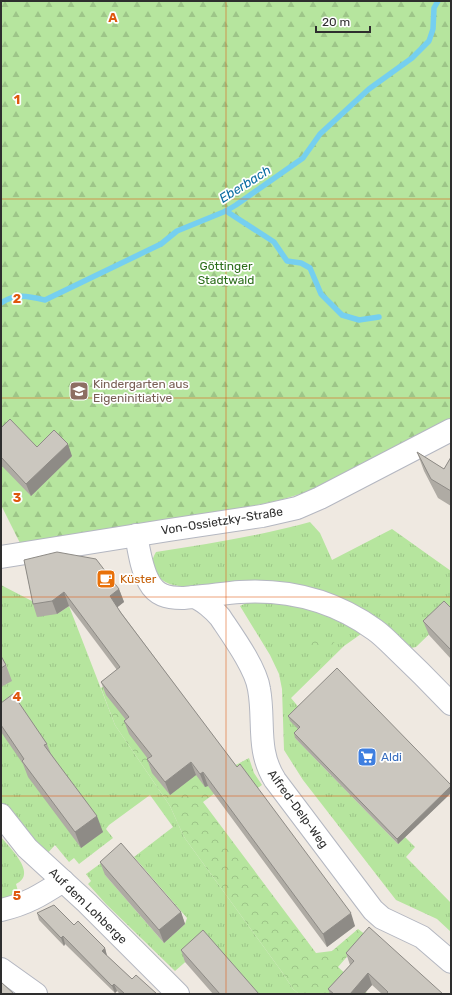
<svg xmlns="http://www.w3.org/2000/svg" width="452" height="995" viewBox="0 0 452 995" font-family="Rubik,sans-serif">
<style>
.grass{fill:url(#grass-tufts)}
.forest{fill:url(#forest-firs)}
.park{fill:url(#park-crowns)}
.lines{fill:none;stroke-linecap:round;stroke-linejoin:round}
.stream{stroke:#75cff0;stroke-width:5.5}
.minor-casing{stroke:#b4b7c1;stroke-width:24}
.minor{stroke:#fff;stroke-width:22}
.wall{fill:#afaba4}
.shaded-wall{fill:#8e8b86}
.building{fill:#cbc7bf;stroke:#8e8b86}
.grid{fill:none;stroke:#df570e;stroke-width:1;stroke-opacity:0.55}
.labels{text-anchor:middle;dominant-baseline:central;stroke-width:3.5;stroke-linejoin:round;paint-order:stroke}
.park-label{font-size:12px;fill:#2c6e1b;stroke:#fff}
.education-label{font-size:12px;fill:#785e54;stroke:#fff;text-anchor:start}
.street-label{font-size:12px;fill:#2e2e2e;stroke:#fff}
.food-label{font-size:12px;fill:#c56008;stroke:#fff;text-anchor:start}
.shop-label{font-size:12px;fill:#366cbe;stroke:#fff;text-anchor:start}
.water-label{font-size:13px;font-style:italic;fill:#0d6fa3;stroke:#fff}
.grid-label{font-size:13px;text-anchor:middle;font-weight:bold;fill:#df570e;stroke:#fff;stroke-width:3.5;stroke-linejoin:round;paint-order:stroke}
</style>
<defs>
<pattern id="grass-tufts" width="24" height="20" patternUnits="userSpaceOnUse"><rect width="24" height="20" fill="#b6e59e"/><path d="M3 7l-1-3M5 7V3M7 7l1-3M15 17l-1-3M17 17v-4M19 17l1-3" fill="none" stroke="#9dc588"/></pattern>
<pattern id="forest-firs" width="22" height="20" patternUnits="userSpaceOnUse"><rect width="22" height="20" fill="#b6e59e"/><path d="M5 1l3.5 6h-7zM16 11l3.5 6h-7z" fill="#9dc588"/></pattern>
<pattern id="park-crowns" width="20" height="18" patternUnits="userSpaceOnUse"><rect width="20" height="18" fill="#b6e59e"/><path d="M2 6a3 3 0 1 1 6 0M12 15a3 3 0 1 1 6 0" fill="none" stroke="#9dc588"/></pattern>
</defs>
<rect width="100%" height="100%" fill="#efe9e1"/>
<g class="grass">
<path d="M310 522 320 533 332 560 392 529 451 571V617L449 615 416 647 389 653 361 634 344 646 291 698 301 710V732L295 738 398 844 405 837 415 847 406 857 451 903V932L437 919 396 900 303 780 284 750 282 689 279 674 270 655 240 606 252 600C244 596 230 587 221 586 200 584 168 594 155 572 150 565 152 559 156 552 208 544 259 536 310 522Z"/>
<polygon points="1,585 57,614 69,606 115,725 170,806 184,837 282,972 293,989 299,994 252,994 207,943 175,971 106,904 88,884 91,881 86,874 122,848 105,875 164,943 185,924 187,918 134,857 173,827 150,795 109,825 106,829 113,838 79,864 74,858 69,862 55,845 46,855 33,842 1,802"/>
<path d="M1 837C10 848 38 874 16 884L19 895 1 901Z"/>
</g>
<path class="forest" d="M1 1H451V419L322 486C279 504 232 510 186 517 131 526 76 535 21 545L1 505Z"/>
<g class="park">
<polygon points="315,633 335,643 319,652 316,652 305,643"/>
<polygon points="119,673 232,767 249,758 254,773 262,785 255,790 241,774 203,802 316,953 332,951 358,929 366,935 338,967 368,994 299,994 293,989 282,972 184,837 170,806 115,725 101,688"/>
</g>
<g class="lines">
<g class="stream">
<polyline points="226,211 274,242 287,261 301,263 310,268 321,294 342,315 359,320 379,317"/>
<path d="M1 303C16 293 28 296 45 300L161 244 177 231 226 211 236 205 303 158 320 134 369 89 412 58 429 41 433 29 434 8 438 1"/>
</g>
<defs>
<g id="minor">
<path d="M136 535C139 550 141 568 149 582 156 595 167 598 182 598 185 598 190 597 194 597 202 599 215 611 220 617 232 635 256 668 259 689 265 721 256 750 275 780L373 910 382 918 422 937 451 962"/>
<polyline points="1,557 169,530 262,516 297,508 320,498 451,430"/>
<path d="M194 597C209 596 225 593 240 592 288 589 335 601 375 630 382 635 389 642 395 648 414 666 433 685 451 704"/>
<polyline points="1,815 27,848 87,903 178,994"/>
<path d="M1 910C27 904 41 895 63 881"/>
<polyline points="1,969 36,994"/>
</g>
</defs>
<use href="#minor" class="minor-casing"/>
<use href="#minor" class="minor"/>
</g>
<g class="wall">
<polygon points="1,428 37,447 72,456 31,496 1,465"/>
<polygon points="417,452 444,469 451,457 451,506 438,498 424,471"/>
<polygon points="24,560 119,589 124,602 117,607 355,926 327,947 208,786 205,787 196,775 170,795 152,773 147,759 148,759 129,734 124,721 126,720 106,695 101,682 117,670 69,606 57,614 37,617 33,604"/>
<polygon points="451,608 451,659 429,635 423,621"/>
<polygon points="1,656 6,665 12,681 1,687"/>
<polygon points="1,703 47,744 51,754 103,832 81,848 28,777 23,764 1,732"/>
<polygon points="288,716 451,785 451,793 398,844 295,738 294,733 298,729 290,721"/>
<polygon points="100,862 181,912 185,924 164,943 105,875"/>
<polygon points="37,913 74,925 105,948 107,956 132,979 157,994 120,994 117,991 115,993 65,944 64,946 39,920"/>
<polygon points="181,950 259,994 213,994 185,962"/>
<polygon points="346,953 443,994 382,994 372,985 364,994 330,994 328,989 350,965"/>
</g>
<g class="shaded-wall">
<polygon points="68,444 72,456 31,496 26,484"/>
<polygon points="119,589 124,602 114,610 110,596"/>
<polygon points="64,592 69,606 57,614 52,601"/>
<polygon points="191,762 196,775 170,795 165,782"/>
<polygon points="203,772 208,786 205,787 200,774"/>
<polygon points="451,786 451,793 398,844 397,839"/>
<polygon points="97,816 103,832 81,848 75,832"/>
<polygon points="181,912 185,924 164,943 159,930"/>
<polygon points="351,913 355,926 327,947 323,934"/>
<polygon points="63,936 65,944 64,946 61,938"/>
<polygon points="105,948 107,956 102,951"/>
<polygon points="368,973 372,985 364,994 350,994"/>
<polygon points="114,984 117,991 115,993 112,986"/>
</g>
<g class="building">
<polygon points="10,419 37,447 54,430 68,444 26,484 1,457 1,428"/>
<polygon points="417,452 444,469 451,457 451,491 431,479"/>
<polygon points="57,552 96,559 119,589 110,596 121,613 237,767 240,764 351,913 323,934 203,772 200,774 191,762 165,782 147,759 152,756 124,721 129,717 101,682 120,667 64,592 52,601 33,604 24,560"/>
<polygon points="444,601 451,608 451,650 423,621"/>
<polygon points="1,656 6,665 1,668"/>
<polygon points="337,668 451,785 451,786 397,839 294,733 300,727 288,716"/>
<polygon points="13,694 47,744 44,745 97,816 75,832 22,761 24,759 1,725 1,703"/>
<polygon points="121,843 181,912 159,930 100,862"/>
<polygon points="54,905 74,925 78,921 105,948 102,951 132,979 136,975 157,994 125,994 114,984 112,986 63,936 61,938 37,913"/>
<polygon points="369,927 443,994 386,994 388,992 368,973 350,994 334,994 328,989 354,961 346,953"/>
<polygon points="203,930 259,994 220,994 181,950"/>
<polygon points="1,982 14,994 1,994"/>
</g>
<path class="grid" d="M226 1V994M1 199H451M1 398H451M1 597H451M1 796H451"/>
<defs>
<symbol id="school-square" viewBox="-11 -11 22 22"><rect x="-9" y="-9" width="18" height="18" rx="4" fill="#8d6e63" stroke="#fff"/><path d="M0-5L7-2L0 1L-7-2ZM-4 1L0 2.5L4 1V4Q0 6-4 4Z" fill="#fff"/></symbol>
<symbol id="cafe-square" viewBox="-11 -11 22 22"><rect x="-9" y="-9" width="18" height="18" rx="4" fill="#e8710a" stroke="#fff"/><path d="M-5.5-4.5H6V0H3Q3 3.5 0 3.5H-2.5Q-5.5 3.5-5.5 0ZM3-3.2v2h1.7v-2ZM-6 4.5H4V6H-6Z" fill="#fff"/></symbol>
<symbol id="supermarket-square" viewBox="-11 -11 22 22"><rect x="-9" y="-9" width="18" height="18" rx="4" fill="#3f7fe0" stroke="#fff"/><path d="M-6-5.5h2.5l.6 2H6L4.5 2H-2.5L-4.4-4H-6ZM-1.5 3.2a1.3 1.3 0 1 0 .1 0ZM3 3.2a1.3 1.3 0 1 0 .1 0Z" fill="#fff"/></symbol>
</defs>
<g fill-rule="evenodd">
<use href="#school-square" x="68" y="380" width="22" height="22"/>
<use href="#cafe-square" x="95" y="568" width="22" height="22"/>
<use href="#supermarket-square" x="356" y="746" width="22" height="22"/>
</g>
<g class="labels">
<g class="park-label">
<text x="226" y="266">Göttinger<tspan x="226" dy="14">Stadtwald</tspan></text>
</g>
<g class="education-label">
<text x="93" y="384">Kindergarten aus<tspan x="93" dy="14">Eigeninitiative</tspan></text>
</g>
<g class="street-label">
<text transform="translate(222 521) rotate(-9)">Von-Ossietzky-Straße</text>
<text transform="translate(298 809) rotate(54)">Alfred-Delp-Weg</text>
<text transform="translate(88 906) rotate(44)">Auf dem Lohberge</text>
</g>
<g class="food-label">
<text x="120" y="579">Küster</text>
</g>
<g class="shop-label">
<text x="381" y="757">Aldi</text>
</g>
<g class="water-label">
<text transform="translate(245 184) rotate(-32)">Eberbach</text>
</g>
</g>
<g class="grid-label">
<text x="113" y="22">A</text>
<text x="17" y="104">1</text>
<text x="17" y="303">2</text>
<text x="17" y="502">3</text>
<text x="17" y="701">4</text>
<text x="17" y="900">5</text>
</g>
<rect width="452" height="995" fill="none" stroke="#2e2e2e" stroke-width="4"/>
<path d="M316 26v6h54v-6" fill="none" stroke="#2e2e2e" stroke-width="2"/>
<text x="322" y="26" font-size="12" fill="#2e2e2e" stroke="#ffffff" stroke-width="3" paint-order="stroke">20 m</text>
</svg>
